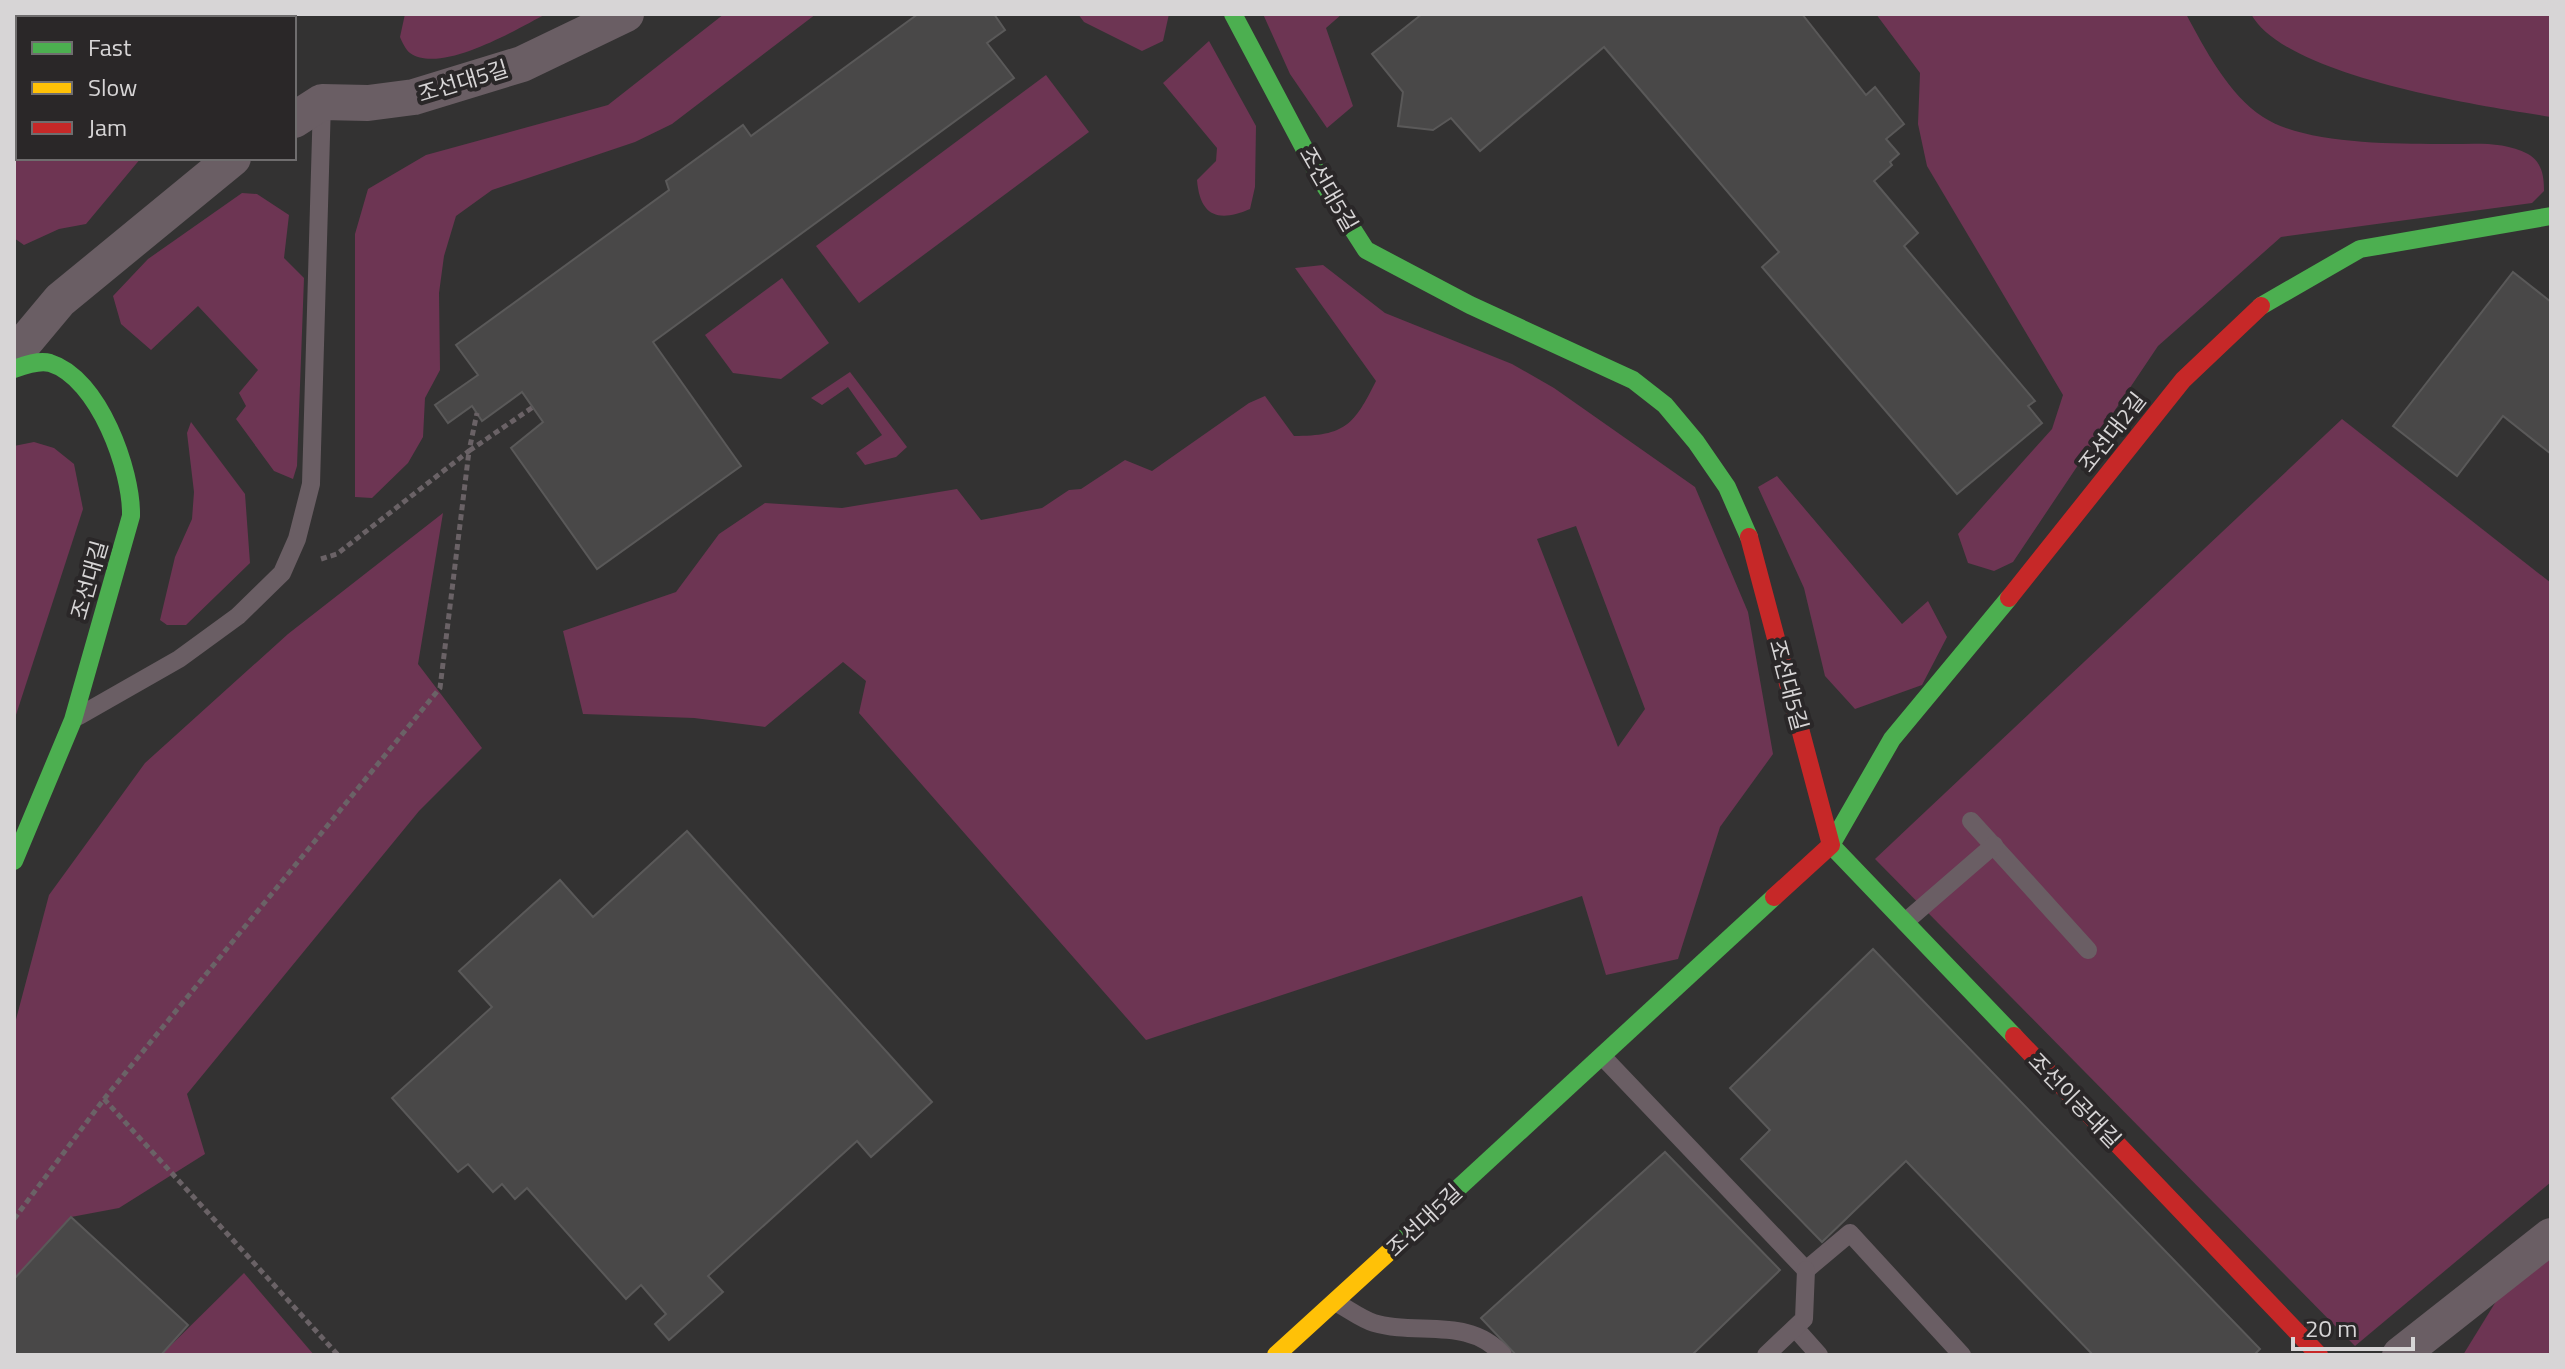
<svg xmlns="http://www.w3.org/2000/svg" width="2565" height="1369" viewBox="0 0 2565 1369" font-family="'Titillium Web','Noto Sans KR',sans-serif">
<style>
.green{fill:#6d3553;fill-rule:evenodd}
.building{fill:#494848;stroke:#5a5959;stroke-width:2}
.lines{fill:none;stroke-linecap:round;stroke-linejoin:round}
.path{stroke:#6a6266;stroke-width:5;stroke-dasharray:6 4;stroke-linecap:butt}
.lane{stroke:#6a5e64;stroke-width:18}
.street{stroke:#6a5e64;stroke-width:36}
.fast{stroke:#4caf50;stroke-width:18}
.slow{stroke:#ffc107;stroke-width:18}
.jam{stroke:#c62828;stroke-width:18}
.labels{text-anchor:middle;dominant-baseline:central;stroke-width:8;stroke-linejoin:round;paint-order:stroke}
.street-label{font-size:22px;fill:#d7d5d6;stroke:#2a2728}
</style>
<rect width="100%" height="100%" fill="#333232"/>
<g class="green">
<polygon points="14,14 254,14 251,18 18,18 18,158 141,158 86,224 59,229 24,245 14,238"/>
<path d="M405 14H546C517 29 441 75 410 53 406 50 402 42 400 37Z"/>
<polygon points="724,14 816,14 672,124 635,142 492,190 456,216 444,256 439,293 440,370 425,398 423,437 408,463 372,498 355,497 355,234 368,189 426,155 608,105"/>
<polygon points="1078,14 1169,14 1163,41 1142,51 1084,22"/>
<polygon points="1263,14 1342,14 1326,28 1353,106 1327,128 1290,74"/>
<path d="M1876 14H2186C2205 49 2228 94 2263 117 2305 145 2398 144 2449 144 2475 144 2504 141 2528 154 2542 162 2544 176 2544 191L2532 203 2281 237 2158 346 2013 562 1994 571 1968 563 1958 534 2052 429 2063 395 1927 166 1918 124 1920 73Z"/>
<path d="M2251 14H2551V117C2483 106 2285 77 2251 14Z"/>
<path d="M1209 41 1256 126 1255 187 1250 209C1218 223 1200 216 1197 180L1216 161 1217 148 1163 83Z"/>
<polygon points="1046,75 1089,132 859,303 816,246"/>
<polygon points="242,193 257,194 289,215 284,258 304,278 297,466 293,479 274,471 236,419 246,406 239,393 258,370 198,306 151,350 121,324 113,296 148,259"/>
<path d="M1323 265 1385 313 1512 364 1554 388 1695 487 1748 612 1773 754 1720 827 1678 959 1606 975 1582 896 1146 1040 859 713 866 681 843 662 765 727 694 718 583 714 563 631 676 592 719 534 765 503 842 508 957 489 981 520 1042 508 1069 490 1081 489 1125 460 1152 471 1249 403 1265 396 1294 436C1345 436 1354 425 1376 381L1295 268ZM1576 526 1645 709 1618 747 1537 539Z"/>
<polygon points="782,278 829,343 781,379 733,373 705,335"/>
<polygon points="850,372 907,447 896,457 865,465 856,453 882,435 848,387 822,405 811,398"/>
<polygon points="2342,419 2551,583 2551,1182 2355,1346 1875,859"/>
<polygon points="191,422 245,494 250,563 186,625 167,625 160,620 175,557 192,519 194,492 187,433"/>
<polygon points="34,442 54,448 74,464 83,509 14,721 14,446"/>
<polygon points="1777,476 1902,624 1928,601 1947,637 1922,685 1855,709 1825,676 1804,588 1758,487"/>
<polygon points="443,513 418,664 482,748 419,811 187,1094 205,1154 119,1208 71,1217 14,1279 14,1027 49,895 145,763 288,634"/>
<polygon points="2551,1254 2551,1355 2463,1355 2503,1290"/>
<polygon points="244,1273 314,1355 161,1355"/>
</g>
<g class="building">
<polygon points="918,14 994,14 1005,30 987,43 1014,78 653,342 741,466 597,569 511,448 543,422 522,392 482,421 472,406 448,423 435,405 478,375 456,345 669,190 666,181 743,125 751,136"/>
<polygon points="1422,14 1802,14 1866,95 1875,87 1904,124 1886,139 1899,154 1890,162 1892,165 1874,181 1918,233 1904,246 2035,401 2028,406 2042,423 1957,494 1762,267 1779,252 1604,47 1480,151 1451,118 1433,130 1398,126 1403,92 1372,54"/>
<polygon points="2513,272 2551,302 2551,454 2503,416 2457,476 2393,426"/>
<polygon points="687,831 932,1102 871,1157 857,1141 708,1276 723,1292 669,1340 655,1324 666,1314 641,1285 626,1299 527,1188 515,1199 502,1184 493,1192 468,1164 458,1172 392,1098 492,1007 459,971 560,880 593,917"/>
<polygon points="1873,949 2260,1349 2254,1355 2093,1355 1906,1161 1822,1242 1741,1159 1770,1130 1730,1088"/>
<polygon points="1665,1152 1780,1270 1692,1355 1516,1355 1481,1318"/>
<polygon points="71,1217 188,1325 161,1355 14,1355 14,1279"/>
</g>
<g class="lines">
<g class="path">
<polyline points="321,559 337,554 469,451 477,413"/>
<polyline points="104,1099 440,688 469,451 533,407"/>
<polyline points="14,1219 104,1099 338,1355"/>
</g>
<g class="lane">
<polyline points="79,716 179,659 238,616 282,573 297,539 311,484 322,102"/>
<polyline points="1971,821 2088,950"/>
<polyline points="1905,922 1994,845"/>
<polyline points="1602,1056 1806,1270 1850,1233 1962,1355"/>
<path d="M1335 1302C1347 1308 1361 1319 1374 1323 1417 1336 1469 1316 1503 1355"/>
<polyline points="1795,1328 1819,1355"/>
<polyline points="1766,1355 1804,1319 1806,1270"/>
</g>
<g class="street">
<polyline points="294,120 322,102 368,103 414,97 522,64 626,14"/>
<polyline points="14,355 60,300 233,158"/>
<polyline points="2400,1355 2551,1236"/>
</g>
<g class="fast">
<polyline points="1233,14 1321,180 1366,250 1470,305 1633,380 1665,405 1696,442 1727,487 1749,537"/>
<polyline points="2261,306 2360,249 2551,216"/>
<path d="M14 369C25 365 39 360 50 363 99 378 132 471 131 516L73 720 14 861"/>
<polyline points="2009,598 1892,739 1831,845 2014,1036"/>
<polyline points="1390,1251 1774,897"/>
</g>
<polyline class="slow" points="1276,1355 1390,1251"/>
<g class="jam">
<polyline points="1749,537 1831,845 1774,897"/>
<polyline points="2009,598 2183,380 2261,306"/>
<polyline points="2014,1036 2319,1355"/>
</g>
</g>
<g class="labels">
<g class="street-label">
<text transform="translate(463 81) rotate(-17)">조선대5길</text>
<text transform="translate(1329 189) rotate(60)">조선대5길</text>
<text transform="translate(2112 432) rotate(-52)">조선대2길</text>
<text transform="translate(89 580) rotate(-74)">조선대길</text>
<text transform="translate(1789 685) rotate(75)">조선대5길</text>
<text transform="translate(2075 1100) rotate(46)">조선이공대길</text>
<text transform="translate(1424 1220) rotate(-43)">조선대5길</text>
</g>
</g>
<rect width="2565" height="1369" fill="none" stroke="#d7d5d6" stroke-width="32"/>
<rect x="16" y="16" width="280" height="144" fill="#2a2728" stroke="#6f6d6e" stroke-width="2"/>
<rect x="32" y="42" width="40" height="12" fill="#4caf50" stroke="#6f6d6e" stroke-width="2"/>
<text x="88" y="56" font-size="24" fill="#d7d5d6">Fast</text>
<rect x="32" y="82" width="40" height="12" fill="#ffc107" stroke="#6f6d6e" stroke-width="2"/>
<text x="88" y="96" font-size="24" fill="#d7d5d6">Slow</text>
<rect x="32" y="122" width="40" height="12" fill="#c62828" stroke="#6f6d6e" stroke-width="2"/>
<text x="88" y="136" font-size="24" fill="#d7d5d6">Jam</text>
<path d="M2293 1337v12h120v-12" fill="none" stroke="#d7d5d6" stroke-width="4"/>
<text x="2305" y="1337" font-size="24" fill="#d7d5d6" stroke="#2a2728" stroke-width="6" paint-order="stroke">20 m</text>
</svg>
